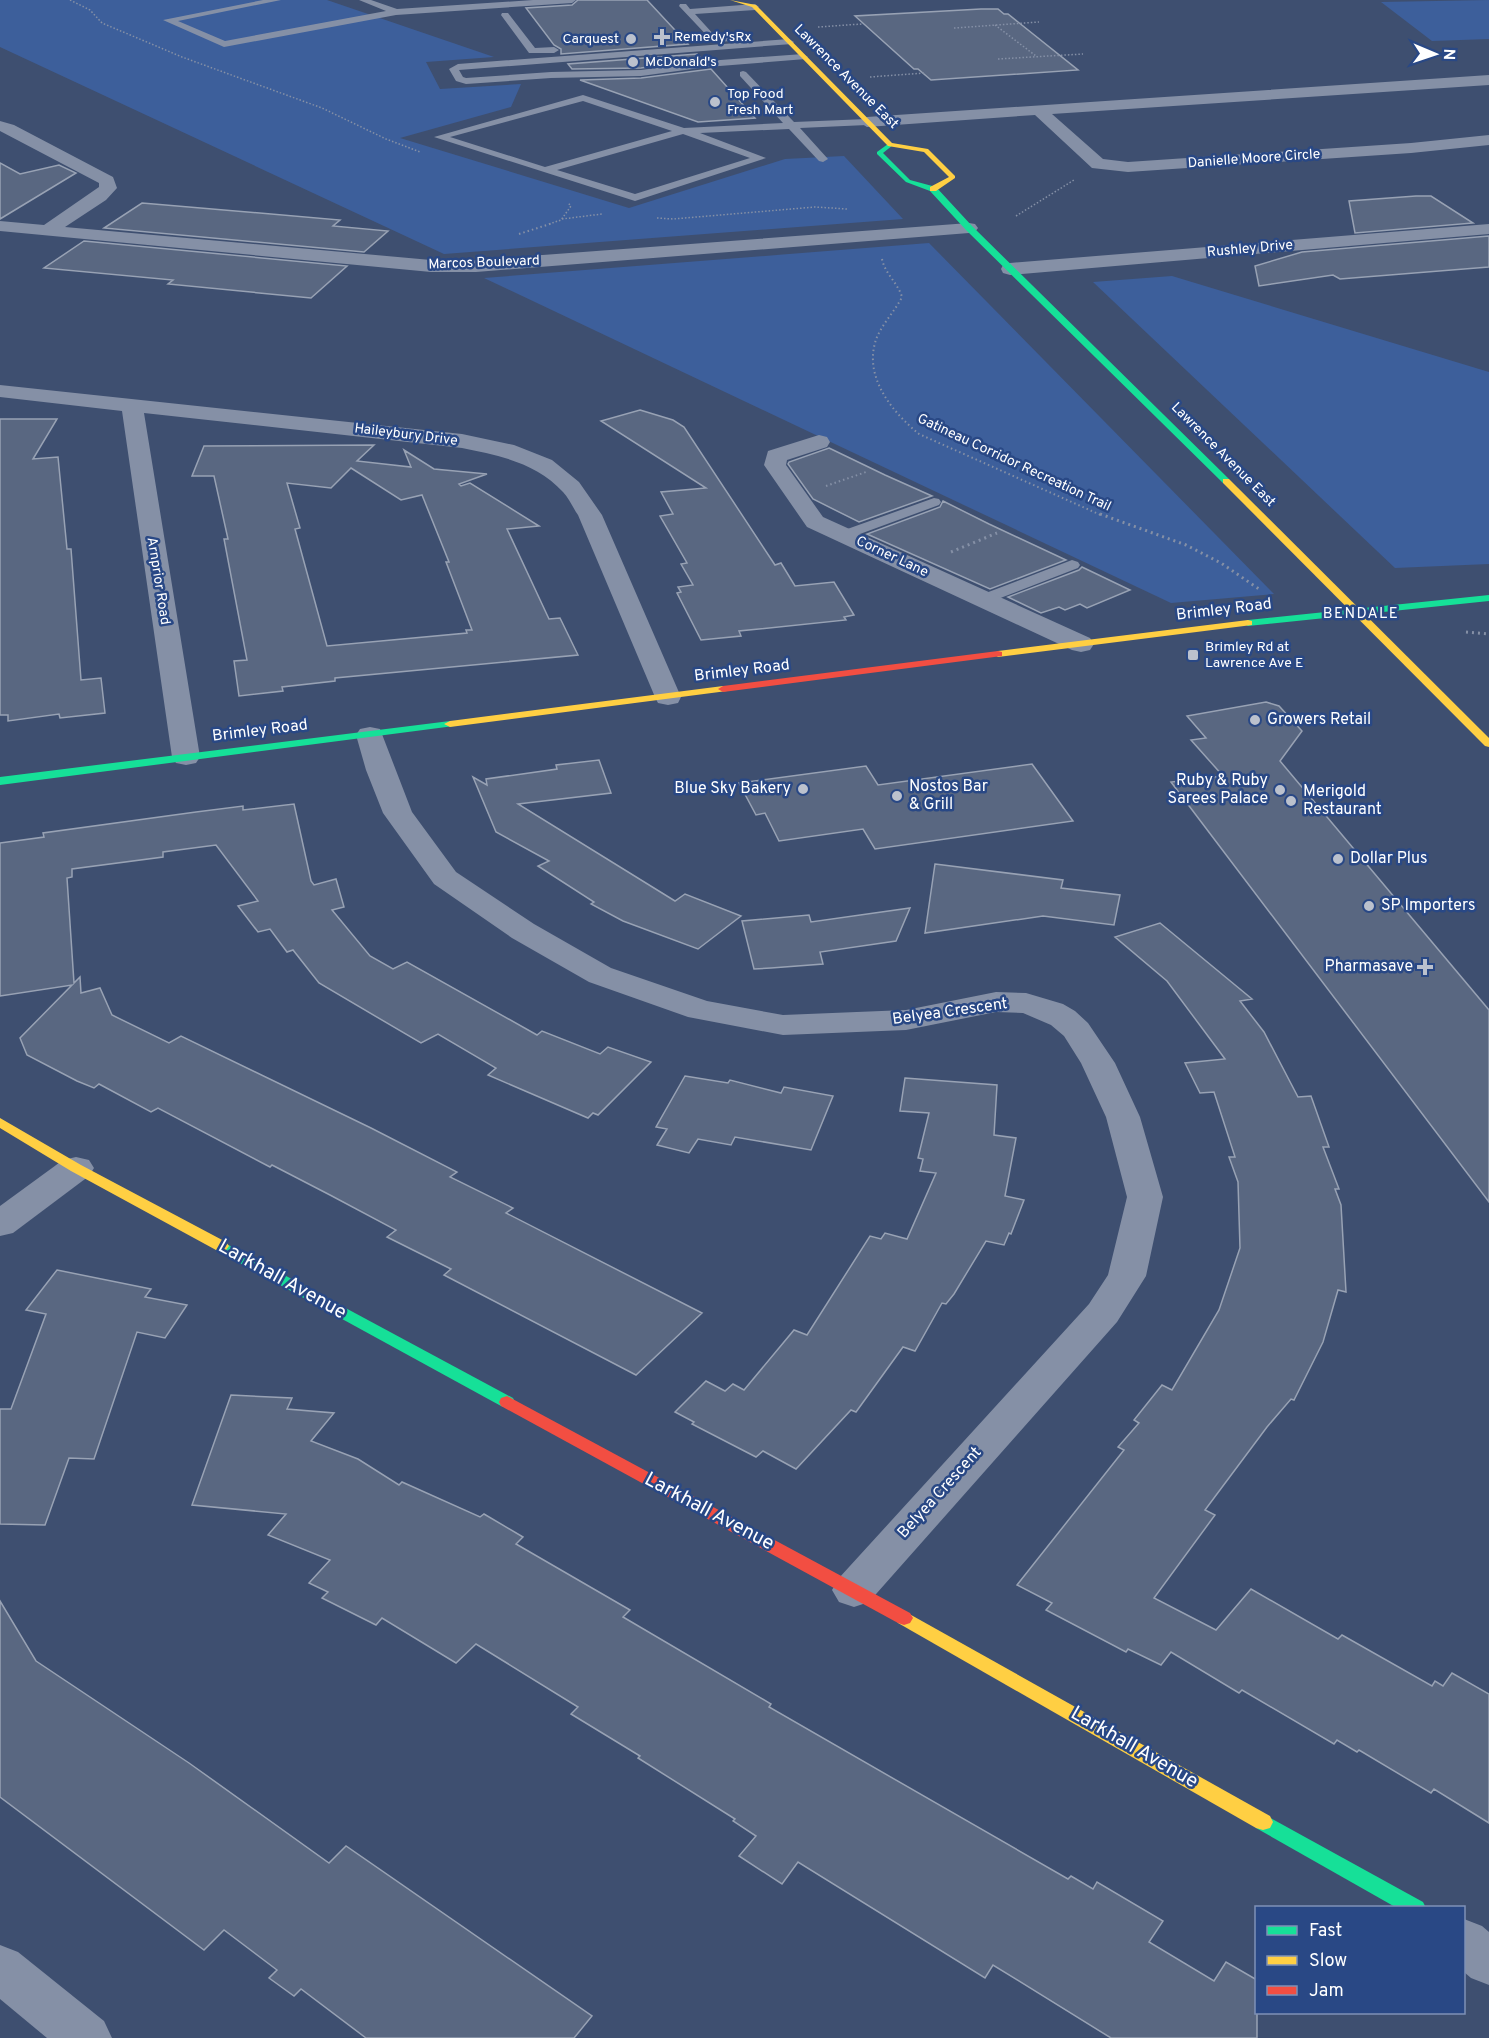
<svg xmlns="http://www.w3.org/2000/svg" width="1489" height="2038" viewBox="0 0 1489 2038" font-family="Overpass,sans-serif">
<style>
.green{fill:#3d5f9b}
.building{fill:#596781;stroke:#98a2b4;stroke-width:1.5;fill-rule:evenodd}
.lines{fill:none;stroke-linecap:round;stroke-linejoin:round}
.path-far2{stroke:#8590a6;stroke-width:1.5;stroke-dasharray:1.5 2;stroke-linecap:butt}
.path-far1{stroke:#8590a6;stroke-width:2;stroke-dasharray:1.5 3;stroke-linecap:butt}
.path{stroke:#8590a6;stroke-width:3;stroke-dasharray:2 4;stroke-linecap:butt}
.lane{fill:#8590a6;fill-rule:evenodd}
.street{fill:#8590a6;fill-rule:evenodd}
.fast{fill:#16e098;fill-rule:evenodd}
.slow{fill:#ffcf43;fill-rule:evenodd}
.jam{fill:#f24e42;fill-rule:evenodd}
.poi-dot{fill:#bbc1cd;stroke:#294885;stroke-width:2}
.labels{text-anchor:middle;dominant-baseline:central;stroke-width:5;stroke-linejoin:round;paint-order:stroke}
.far-poi-label{font-size:14px;fill:#fff;stroke:#294885;text-anchor:start}
.far-street-label{font-size:14px;fill:#fff;stroke:#294885}
.far-neighbourhood-label{font-size:15px;letter-spacing:1.5px;fill:#fff;stroke:#294885}
.street-label{font-size:16px;fill:#fff;stroke:#294885}
.poi-label{font-size:16px;fill:#fff;stroke:#294885;text-anchor:start}
.near-street-label{font-size:20px;fill:#fff;stroke:#294885}
</style>
<rect width="100%" height="100%" fill="#3e4f70"/>
<g class="green">
<polygon points="0,0 327,0 494,57 426,62 440,89 521,84 511,107 400,138 629,208 785,159 844,156 903,219 444,254 0,47"/>
<polygon points="1489,0 1489,39 1432,41 1381,2"/>
<polygon points="929,243 1274,594 1171,603 484,278"/>
<polygon points="1172,276 1489,372 1489,564 1395,568 1093,282"/>
</g>
<g class="building">
<polygon points="578,0 647,0 688,44 561,54 561,49 554,45 526,8 572,5"/>
<polygon points="981,9 998,9 1004,14 1008,14 1078,70 931,80 918,69 914,69 855,16"/>
<polygon points="697,54 702,59 641,68 572,69 568,64"/>
<polygon points="711,69 755,118 698,122 580,80 641,78"/>
<polygon points="0,163 20,174 59,165 76,173 0,219"/>
<polygon points="1416,196 1431,196 1473,223 1355,233 1349,201"/>
<polygon points="142,203 340,220 333,226 388,231 364,252 104,228"/>
<polygon points="1489,236 1489,267 1340,279 1333,275 1259,286 1255,266 1302,252"/>
<polygon points="84,241 347,266 311,298 168,284 173,280 44,268"/>
<polygon points="640,410 673,420 684,427 775,565 781,563 795,586 834,582 854,615 844,617 846,620 739,631 741,636 701,640 677,593 681,592 678,587 693,585 681,564 687,563 660,516 673,514 661,492 706,488 601,421"/>
<polygon points="0,419 57,419 33,459 58,457 67,549 71,549 81,680 101,678 105,713 60,718 59,714 8,721 8,715 0,715"/>
<path d="M374 445 357 461 411 467 404 450 434 469 487 474 459 484 461 486 470 483 539 526 507 529 549 619 560 618 578 655 335 678V681L282 687 283 691 239 696 234 661 247 660 224 539H228L214 476H192L204 446ZM351 468 401 500 422 495 449 562H446L472 630H466L467 633 327 646 295 529 300 528 287 483 331 488Z"/>
<polygon points="829,448 885,475 932,496 859,522 813,499 788,464 789,462"/>
<polygon points="943,501 989,524 1066,560 990,589 867,534 940,507"/>
<polygon points="1082,567 1130,590 1087,608 1080,604 1065,610 1059,607 1041,613 1008,597 1079,570"/>
<polygon points="1266,702 1279,706 1302,731 1280,761 1489,1010 1489,1202 1171,782 1223,776 1191,740 1206,738 1187,716"/>
<polygon points="599,760 611,793 518,804 675,901 685,894 741,916 698,949 623,921 591,904 594,902 538,866 549,861 496,832 473,777 487,785 486,779 557,769 556,765"/>
<polygon points="1032,764 1073,821 875,849 863,829 779,841 765,813 756,815 739,783 866,766 878,785"/>
<polygon points="294,804 311,881 314,885 336,879 344,907 332,910 370,956 393,969 407,962 537,1035 542,1031 600,1054 608,1047 651,1062 598,1115 593,1113 588,1118 488,1075 496,1068 438,1034 421,1043 319,983 293,950 287,952 270,929 258,932 238,906 258,901 216,845 163,852 163,857 72,869 72,877 67,878 74,983 80,977 81,993 100,988 112,1015 169,1043 181,1036 371,1128 457,1172 450,1177 513,1208 506,1213 702,1313 636,1375 444,1275 451,1269 387,1237 396,1230 330,1195 272,1165 270,1167 158,1108 151,1112 99,1084 94,1088 77,1081 27,1055 20,1038 72,985 0,996 0,843 44,837 43,833 196,812 243,806 243,810"/>
<polygon points="935,864 1063,880 1061,888 1120,895 1114,925 1043,916 925,933"/>
<polygon points="910,908 896,941 820,952 823,964 771,968 754,969 742,921 809,915 811,922"/>
<polygon points="1160,923 1252,999 1240,1001 1264,1032 1298,1097 1311,1096 1329,1147 1323,1147 1339,1189 1335,1189 1341,1205 1346,1292 1338,1290 1323,1342 1294,1400 1291,1399 1267,1427 1205,1510 1215,1515 1154,1598 1216,1630 1251,1589 1338,1639 1342,1635 1432,1686 1435,1681 1443,1686 1452,1673 1489,1694 1489,1823 1434,1789 1431,1793 1359,1750 1357,1752 1337,1740 1334,1744 1242,1690 1239,1693 1171,1652 1161,1665 1128,1649 1126,1652 1046,1610 1052,1603 1017,1585 1124,1450 1118,1447 1139,1423 1134,1420 1162,1385 1172,1390 1219,1310 1240,1248 1238,1182 1229,1157 1235,1157 1214,1092 1200,1093 1185,1063 1225,1059 1167,981 1115,937"/>
<polygon points="685,1076 728,1083 730,1080 781,1093 784,1087 833,1096 811,1150 735,1137 731,1145 698,1139 689,1153 657,1145 667,1129 656,1127"/>
<polygon points="905,1078 997,1085 994,1135 1016,1138 1005,1196 1024,1200 1011,1234 1009,1233 1004,1245 986,1241 954,1294 946,1304 942,1303 915,1351 903,1347 856,1412 851,1410 796,1469 763,1451 756,1457 692,1424 694,1422 675,1412 706,1381 725,1391 733,1384 744,1390 794,1330 807,1335 870,1236 881,1239 885,1233 907,1239 936,1173 920,1171 923,1159 918,1158 929,1113 900,1111"/>
<polygon points="57,1270 151,1289 145,1297 187,1305 165,1338 137,1332 94,1459 69,1458 45,1525 0,1524 0,1409 11,1409 46,1314 26,1310"/>
<polygon points="231,1395 292,1398 287,1409 334,1413 311,1441 358,1459 399,1485 402,1482 480,1517 484,1514 523,1537 516,1544 630,1610 623,1617 771,1704 769,1707 1068,1879 1071,1876 1093,1889 1097,1882 1163,1921 1149,1942 1214,1981 1226,1962 1257,1980 1257,2038 1111,2038 993,1965 985,1978 798,1862 782,1884 739,1856 756,1836 733,1821 735,1819 638,1758 640,1756 571,1714 578,1707 476,1644 456,1663 382,1618 376,1625 322,1598 328,1592 309,1583 330,1560 268,1535 286,1514 192,1505"/>
<polygon points="0,1601 36,1661 189,1763 329,1863 346,1846 592,2016 574,2038 366,2038 301,1989 294,1996 269,1978 277,1970 224,1930 204,1950 0,1797"/>
</g>
<g class="lines">
<g class="path-far2">
<polyline points="70,0 90,10 102,23 182,57 322,108 386,139 420,152"/>
<polyline points="995,25 1036,56"/>
<polyline points="818,27 862,24"/>
<polyline points="954,28 1039,22"/>
<polyline points="998,59 1083,54"/>
<polyline points="870,77 924,73"/>
<polyline points="1016,216 1074,180"/>
<polyline points="657,218 673,219 815,207 847,209"/>
<polyline points="562,219 602,214"/>
<polyline points="549,224 561,220 571,206 568,203"/>
</g>
<g class="path-far1">
<polyline points="519,234 553,223"/>
<path d="M882 259C885 274 898 283 902 297 895 311 883 323 877 337 862 375 891 411 919 434L1103 516"/>
<polyline points="826,486 866,472"/>
</g>
<g class="path">
<polyline points="1100,514 1186,545 1221,563 1259,589"/>
<polyline points="951,552 997,533"/>
<polyline points="1466,632 1489,634"/>
</g>
<g class="lane">
<polygon points="263,0 281,0 178,21 225,41 386,11 359,0 371,0 397,9 533,0 576,0 572,3 396,15 224,47 163,20"/>
<polygon points="680,4 686,4 690,9 755,4 759,7 755,10 695,14 715,36 733,35 738,38 733,41 713,42 679,6"/>
<polygon points="502,13 508,13 535,48 554,47 559,50 554,53 529,53 501,15"/>
<polygon points="789,39 794,42 792,44 459,70 463,77 466,78 551,72 641,70 707,61 803,54 808,57 806,59 707,67 641,76 551,78 466,84 456,81 449,69 458,64"/>
<path d="M743 71 746 72 794 122 867 119 872 122 867 125 800 128 828 159 823 162 819 161 789 129 700 133 766 158 635 201 434 137 583 95 684 128 783 123 740 76V72ZM583 101 672 131 545 167 450 137ZM683 134 750 158 635 194 557 170Z"/>
<polygon points="934,498 939,499 941,502 939,505 849,538 844,540 836,535 839,532"/>
<polygon points="1072,560 1078,562 1080,565 1078,568 990,602 978,602 976,599 978,596"/>
</g>
<g class="street">
<polygon points="1489,75 1489,85 1052,114 1103,159 1128,162 1411,143 1489,135 1489,145 1411,153 1128,172 1092,168 1035,115 867,127 859,122 867,117"/>
<polygon points="0,121 14,125 113,177 117,188 106,200 65,227 431,260 476,260 969,223 975,224 978,228 975,232 969,233 476,272 431,272 0,231 0,221 44,225 99,187 99,183 0,131"/>
<polygon points="1489,224 1489,234 1010,275 1003,273 1001,269 1003,265 1010,263"/>
<path d="M0 385 462 434 514 445 552 460 579 482 602 515 681 697 678 703 668 705 658 703 655 697 578 515C573 508 569 498 563 492 537 463 498 455 462 448L144 413 200 757 196 763 186 765 176 763 172 757 122 411 0 397Z"/>
<polygon points="819,435 827,437 830,442 827,447 787,460 786,465 823,517 1090,638 1094,644 1090,650 1081,652 1072,650 807,527 764,465 768,451"/>
<polygon points="370,727 380,729 412,812 456,872 534,924 611,968 707,1001 783,1015 906,1010 996,992 1026,993 1063,1004 1075,1011 1088,1023 1115,1063 1140,1117 1163,1197 1146,1276 1117,1322 869,1602 854,1607 839,1602 832,1590 839,1578 1089,1304 1108,1275 1127,1197 1106,1117 1081,1063 1064,1036 1051,1025 1023,1013 996,1012 906,1030 783,1035 688,1017 589,982 512,938 434,884 383,813 366,770 356,735 360,729"/>
<polygon points="76,1157 89,1160 94,1168 89,1176 13,1233 0,1236 0,1206 63,1160"/>
<polygon points="1464,1919 1482,1926 1489,1932 1489,1985 1471,1978 1464,1972"/>
<polygon points="0,1945 18,1952 104,2021 112,2038 47,2038 0,1999"/>
</g>
<g class="fast">
<polygon points="888,144 893,145 883,153 910,180 936,187 972,226 1229,479 1229,483 1223,483 966,230 930,191 906,182 877,154 877,152"/>
<polygon points="1489,595 1489,601 1248,626 1243,623 1248,620"/>
<polygon points="450,721 454,722 454,726 0,785 0,777"/>
<polygon points="221,1241 513,1398 515,1402 513,1406 507,1408 501,1406 216,1250 213,1246 216,1242"/>
<polygon points="1263,1814 1423,1902 1426,1908 1397,1908 1256,1828 1253,1822 1256,1816"/>
</g>
<g class="slow">
<polygon points="730,0 756,5 892,143 928,149 955,176 955,178 936,191 930,191 930,187 949,177 924,152 888,146 752,7"/>
<polygon points="1223,479 1229,479 1489,738 1489,747 1485,746 1223,483"/>
<polygon points="1248,620 1252,621 1252,625 998,657 993,654 998,651"/>
<polygon points="723,686 728,689 727,691 450,727 444,724 450,721"/>
<polygon points="0,1118 81,1165 226,1242 229,1246 226,1250 216,1250 71,1171 0,1128"/>
<polygon points="904,1611 1270,1816 1273,1822 1270,1828 1263,1830 1256,1828 898,1623 895,1618 898,1613"/>
</g>
<g class="jam">
<polygon points="998,651 1002,652 1002,656 723,692 718,689 723,686"/>
<polygon points="507,1396 910,1613 913,1618 910,1623 904,1625 898,1623 501,1406 499,1402 501,1398"/>
</g>
</g>
<g class="poi-dot">
<path d="M659 28h6v6h6v6h-6v6h-6v-6h-6v-6h6z"/>
<circle cx="631" cy="39" r="6"/>
<circle cx="633" cy="62" r="6"/>
<circle cx="715" cy="102" r="6"/>
<rect x="1187" y="649" width="12" height="12" rx="3"/>
<circle cx="1255" cy="720" r="6"/>
<circle cx="803" cy="789" r="6"/>
<circle cx="1280" cy="790" r="6"/>
<circle cx="897" cy="796" r="6"/>
<circle cx="1291" cy="801" r="6"/>
<circle cx="1338" cy="859" r="6"/>
<circle cx="1369" cy="906" r="6"/>
<path d="M1422 958h6v6h6v6h-6v6h-6v-6h-6v-6h6z"/>
</g>
<g class="labels">
<g class="far-poi-label">
<text x="674" y="37">Remedy'sRx</text>
<text x="619" y="39" text-anchor="end">Carquest</text>
<text x="645" y="62">McDonald's</text>
<text x="727" y="94">Top Food<tspan x="727" dy="16">Fresh Mart</tspan></text>
<text x="1205" y="647">Brimley Rd at<tspan x="1205" dy="16">Lawrence Ave E</tspan></text>
</g>
<g class="far-street-label">
<text transform="translate(846 77) rotate(45)">Lawrence Avenue East</text>
<text transform="translate(1254 159) rotate(-4)">Danielle Moore Circle</text>
<text transform="translate(1250 249) rotate(-5)">Rushley Drive</text>
<text transform="translate(484 263) rotate(-2)">Marcos Boulevard</text>
<text transform="translate(406 435) rotate(7)">Haileybury Drive</text>
<text transform="translate(1223 455) rotate(45)">Lawrence Avenue East</text>
<text transform="translate(1014 463) rotate(25)">Gatineau Corridor Recreation Trail</text>
<text transform="translate(892 557) rotate(25)">Corner Lane</text>
<text transform="translate(158 581) rotate(81)">Arnprior Road</text>
</g>
<g class="far-neighbourhood-label">
<text x="1361" y="614">BENDALE</text>
</g>
<g class="street-label">
<text transform="translate(1224 610) rotate(-7)">Brimley Road</text>
<text transform="translate(742 671) rotate(-7)">Brimley Road</text>
<text transform="translate(260 731) rotate(-7)">Brimley Road</text>
<text transform="translate(950 1012) rotate(-8)">Belyea Crescent</text>
<text transform="translate(940 1493) rotate(-48)">Belyea Crescent</text>
</g>
<g class="poi-label">
<text x="1267" y="720">Growers Retail</text>
<text x="1268" y="781" text-anchor="end">Ruby &amp; Ruby<tspan x="1268" dy="18">Sarees Palace</tspan></text>
<text x="909" y="787">Nostos Bar<tspan x="909" dy="18">&amp; Grill</tspan></text>
<text x="791" y="789" text-anchor="end">Blue Sky Bakery</text>
<text x="1303" y="792">Merigold<tspan x="1303" dy="18">Restaurant</tspan></text>
<text x="1350" y="859">Dollar Plus</text>
<text x="1381" y="906">SP Importers</text>
<text x="1413" y="967" text-anchor="end">Pharmasave</text>
</g>
<g class="near-street-label">
<text transform="translate(282 1280) rotate(29)">Larkhall Avenue</text>
<text transform="translate(709 1512) rotate(28)">Larkhall Avenue</text>
<text transform="translate(1134 1748) rotate(30)">Larkhall Avenue</text>
</g>
</g>
<rect x="1255" y="1906" width="210" height="108" fill="#294885" stroke="#7f91b6" stroke-width="1.5"/>
<rect x="1267" y="1926" width="30" height="9" fill="#16e098" stroke="#7f91b6" stroke-width="1.5"/>
<text x="1309" y="1936" font-size="18" fill="#ffffff">Fast</text>
<rect x="1267" y="1956" width="30" height="9" fill="#ffcf43" stroke="#7f91b6" stroke-width="1.5"/>
<text x="1309" y="1966" font-size="18" fill="#ffffff">Slow</text>
<rect x="1267" y="1986" width="30" height="9" fill="#f24e42" stroke="#7f91b6" stroke-width="1.5"/>
<text x="1309" y="1996" font-size="18" fill="#ffffff">Jam</text>
<g transform="translate(1435 54) rotate(92)" stroke="#294885" stroke-width="4.5" paint-order="stroke">
<path d="M0-4.5L10 22L0 15L-10 22Z" fill="#ffffff"/>
<text y="-9" font-size="16" font-weight="bold" text-anchor="middle" fill="#ffffff">N</text>
</g>
</svg>
